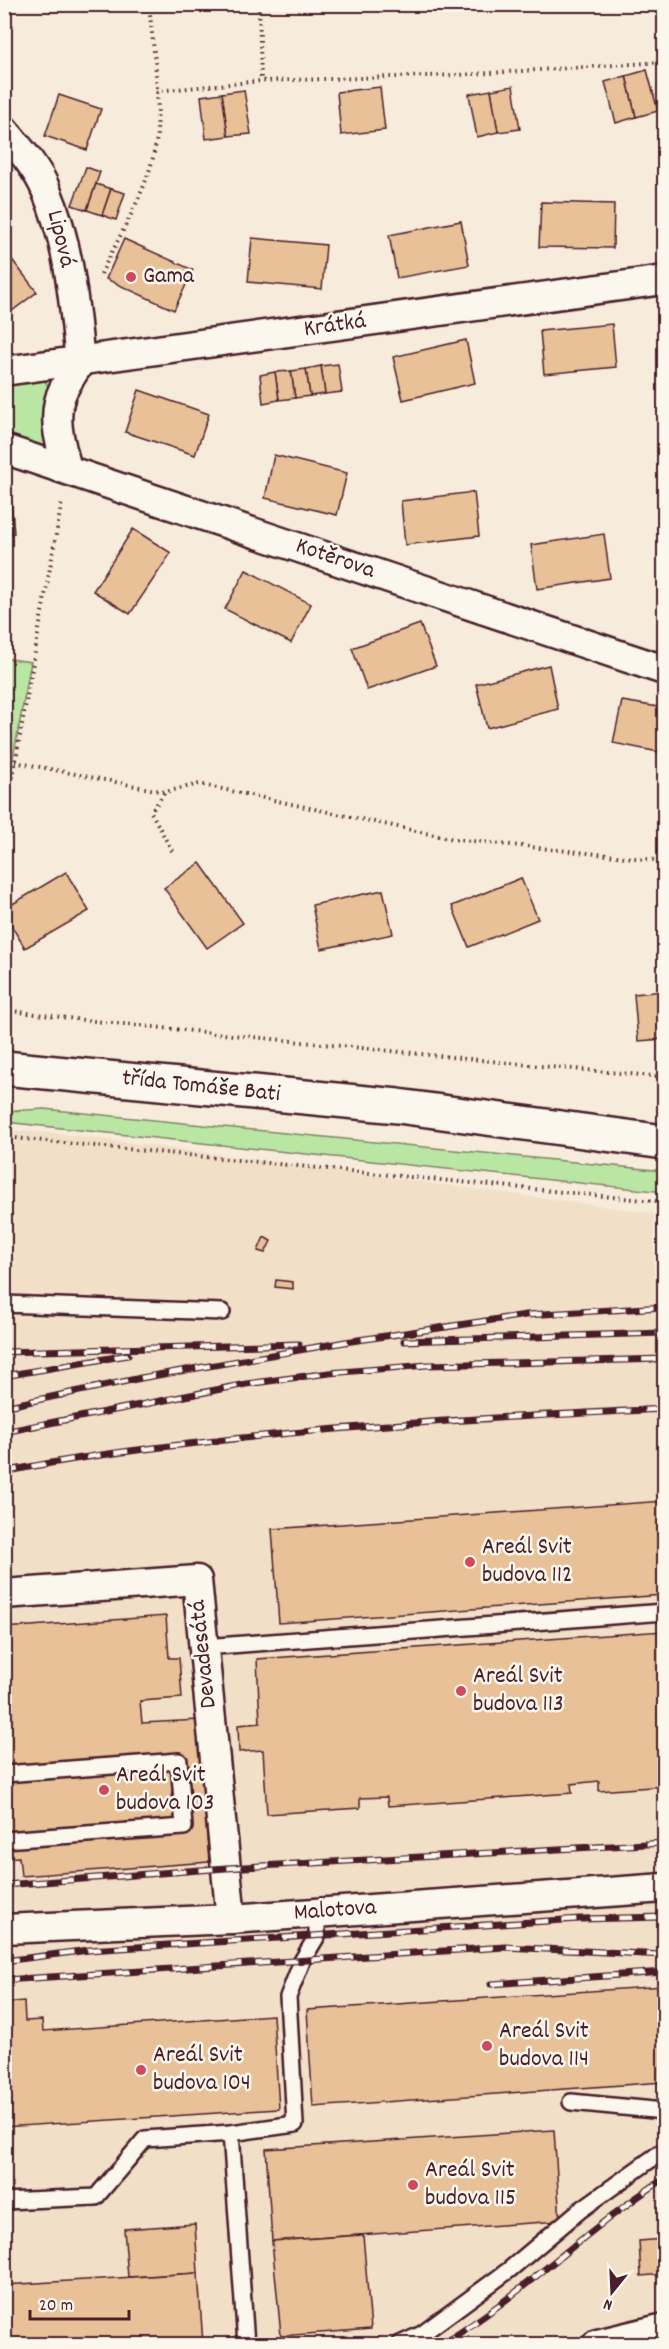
<svg xmlns="http://www.w3.org/2000/svg" width="669" height="2349" viewBox="0 0 669 2349" font-family="Dekko,sans-serif">
<style>
.built{fill:#f2dfc7}
.green{fill:#bae6a4;stroke:#828268;stroke-width:1.5}
.building{fill:#e8c198;stroke:#4a1f2b;stroke-width:1.5}
.lines{fill:none;stroke-linecap:round;stroke-linejoin:round}
.service-casing{stroke:#4a1f2b;stroke-width:20}
.minor-casing{stroke:#4a1f2b;stroke-width:33}
.primary-casing{stroke:#4a1f2b;stroke-width:38}
.path{stroke:#4a1f2b;stroke-width:4;stroke-dasharray:1.5 4.5;stroke-linecap:butt}
.service{stroke:#fbf7ec;stroke-width:15}
.minor{stroke:#fbf7ec;stroke-width:28}
.primary{stroke:#fbf7ec;stroke-width:33}
.rail-casing{stroke:#4a1f2b;stroke-width:7}
.rail{stroke:#fbf7ec;stroke-width:4.5;stroke-dasharray:14;stroke-linecap:butt}
.poi-dot{fill:#d1495b;stroke:#fbf7ec;stroke-width:2}
.labels{text-anchor:middle;dominant-baseline:central;stroke-width:5;stroke-linejoin:round;paint-order:stroke}
.street-label{font-size:24px;fill:#4a1f2b;stroke:#fbf7ec}
.poi-label{font-size:24px;fill:#4a1f2b;stroke:#fbf7ec;text-anchor:start}
</style>
<rect width="100%" height="100%" fill="#f7ecdb"/>
<filter id="ink" filterUnits="userSpaceOnUse"><feTurbulence type="fractalNoise" baseFrequency=".0167" numOctaves="2"/><feDisplacementMap in="SourceGraphic" scale="12" xChannelSelector="R" yChannelSelector="G"/><feConvolveMatrix kernelMatrix="1 2 1 2 8 2 1 2 1" color-interpolation-filters="sRGB"/></filter>
<g filter="url(#ink)">
<polygon class="built" points="4,1130 57,1133 654,1213 654,1278 664,1277 664,2344 5,2344"/>
<g class="green">
<polygon points="43,378 49,387 46,447 41,449 5,441 4,383"/>
<polygon points="4,658 31,662 5,801 4,801"/>
<polygon points="44,1109 664,1171 664,1192 5,1122 5,1114 9,1111"/>
</g>
<g class="building">
<polygon points="647,70 658,111 636,117 626,76"/>
<polygon points="626,76 636,117 616,123 605,82"/>
<polygon points="513,86 520,129 498,132 491,90"/>
<polygon points="380,87 385,130 341,135 337,92"/>
<polygon points="244,90 251,134 228,136 222,93"/>
<polygon points="491,90 498,132 477,137 469,94"/>
<polygon points="222,93 228,136 206,139 201,96"/>
<polygon points="59,95 101,109 87,150 45,136"/>
<polygon points="86,167 100,172 87,210 72,205"/>
<polygon points="96,184 111,189 102,215 87,210"/>
<polygon points="111,189 125,193 116,220 102,215"/>
<polygon points="541,202 614,204 613,248 539,247"/>
<polygon points="461,221 469,265 397,278 389,235"/>
<polygon points="252,238 326,245 322,289 248,282"/>
<polygon points="124,239 193,270 174,310 106,279"/>
<polygon points="10,257 37,292 4,317 4,262"/>
<polygon points="612,324 616,367 544,374 540,331"/>
<polygon points="466,340 475,383 403,400 393,357"/>
<polygon points="338,364 342,392 325,394 321,366"/>
<polygon points="321,366 325,394 310,396 306,369"/>
<polygon points="306,369 310,396 295,398 291,371"/>
<polygon points="291,371 295,398 279,400 275,372"/>
<polygon points="275,372 279,400 263,403 260,375"/>
<polygon points="139,390 209,414 195,455 125,432"/>
<polygon points="274,455 347,473 337,515 265,498"/>
<polygon points="10,488 14,533 4,534 4,489"/>
<polygon points="474,492 479,536 405,545 401,501"/>
<polygon points="133,529 171,553 130,614 93,591"/>
<polygon points="604,534 610,578 537,589 531,545"/>
<polygon points="246,570 311,604 291,643 225,609"/>
<polygon points="420,624 436,666 367,690 352,648"/>
<polygon points="549,665 558,709 487,728 476,684"/>
<polygon points="622,701 664,708 664,753 613,743"/>
<polygon points="200,863 243,923 207,948 164,888"/>
<polygon points="66,872 89,911 25,948 4,914 4,909"/>
<polygon points="521,878 538,919 469,947 452,906"/>
<polygon points="383,890 393,934 321,949 312,905"/>
<polygon points="664,991 664,1039 638,1041 634,994"/>
<polygon points="264,1237 271,1241 265,1253 258,1251"/>
<polygon points="276,1280 293,1282 293,1289 275,1287"/>
<polygon points="664,1501 664,1595 279,1623 272,1529"/>
<polygon points="166,1616 169,1658 179,1658 182,1698 140,1701 142,1723 199,1720 209,1862 21,1876 19,1857 4,1858 4,1628"/>
<polygon points="664,1631 664,1786 599,1791 599,1781 571,1784 572,1793 388,1806 387,1797 360,1798 360,1808 267,1814 263,1750 239,1752 238,1725 260,1723 257,1659"/>
<polygon points="664,1986 664,2082 313,2107 307,2010"/>
<polygon points="24,2001 25,2021 42,2020 43,2031 273,2015 279,2109 4,2127 4,2003"/>
<polygon points="554,2130 560,2221 272,2241 266,2149"/>
<polygon points="195,2224 198,2273 128,2277 124,2229"/>
<polygon points="363,2235 371,2329 281,2336 272,2241"/>
<polygon points="664,2239 664,2274 641,2276 639,2241"/>
<polygon points="198,2273 203,2344 4,2344 4,2285"/>
</g>
<g class="lines">
<defs>
<g id="service">
<polyline points="4,1304 222,1312"/>
<polyline points="204,1647 664,1612"/>
<polyline points="4,1774 179,1761 184,1827 4,1840"/>
<polyline points="571,2102 664,2111"/>
<polyline points="231,2133 295,2124 288,1997 302,1961 317,1936 317,1912"/>
<polyline points="4,2201 96,2197 145,2139 231,2133 246,2344"/>
<polyline points="400,2344 422,2334 509,2270 579,2211 664,2150"/>
</g>
<g id="minor">
<path d="M4 130C19 148 37 168 46 190 70 245 74 304 80 362"/>
<polyline points="4,371 664,280"/>
<polyline points="4,449 664,670"/>
<path d="M67 469C61 445 52 420 61 395 65 384 74 372 80 362"/>
<polyline points="4,1594 197,1580 231,1919"/>
<polyline points="4,1929 231,1919 664,1888"/>
<polyline points="597,2344 664,2328"/>
</g>
<polyline id="primary" points="4,1068 398,1106 664,1142"/>
</defs>
<use href="#service" class="service-casing"/>
<use href="#minor" class="minor-casing"/>
<use href="#primary" class="primary-casing"/>
<g class="path">
<polyline points="259,4 261,81"/>
<polyline points="156,91 261,81 459,75 664,62"/>
<path d="M101 274C121 232 154 180 157 133 160 91 153 47 149 4"/>
<polyline points="15,762 165,792"/>
<polyline points="4,825 62,501"/>
<polyline points="172,851 151,812 165,792 199,784 453,839 664,861"/>
<polyline points="4,1010 84,1020 540,1066 664,1077"/>
<polyline points="4,1137 664,1202"/>
</g>
<use href="#service" class="service"/>
<use href="#minor" class="minor"/>
<use href="#primary" class="primary"/>
<defs>
<g id="rail">
<polyline points="404,1341 664,1333"/>
<polyline points="4,1352 299,1344"/>
<polyline points="4,1376 128,1355"/>
<polyline points="4,1407 141,1378 345,1342 526,1315 664,1307"/>
<polyline points="4,1432 246,1384 329,1373 427,1365 664,1359"/>
<path d="M4 1472C71 1458 139 1449 207 1442 359 1424 512 1417 664 1409"/>
<polyline points="4,1885 226,1868 664,1843"/>
<polyline points="4,1961 89,1950 580,1919 664,1917"/>
<polyline points="4,1980 505,1947 664,1955"/>
<polyline points="491,1984 664,1972"/>
<path d="M442 2344C521 2296 586 2229 664 2179"/>
</g>
</defs>
<use href="#rail" class="rail-casing"/>
<use href="#rail" class="rail"/>
</g>
</g>
<g class="poi-dot">
<circle cx="131" cy="277" r="6"/>
<circle cx="470" cy="1562" r="6"/>
<circle cx="461" cy="1691" r="6"/>
<circle cx="104" cy="1790" r="6"/>
<circle cx="487" cy="2046" r="6"/>
<circle cx="141" cy="2070" r="6"/>
<circle cx="413" cy="2185" r="6"/>
</g>
<g class="labels">
<g class="street-label">
<text transform="translate(60 239) rotate(76)">Lipová</text>
<text transform="translate(335 326) rotate(-8)">Krátká</text>
<text transform="translate(335 559) rotate(19)">Kotěrova</text>
<text transform="translate(201 1087) rotate(6)">třída Tomáše Bati</text>
<text transform="translate(204 1654) rotate(-96)">Devadesátá</text>
<text transform="translate(335 1911) rotate(-4)">Malotova</text>
</g>
<g class="poi-label">
<text x="143" y="277">Gama</text>
<text x="482" y="1548">Areál Svit<tspan x="482" dy="28">budova 112</tspan></text>
<text x="473" y="1677">Areál Svit<tspan x="473" dy="28">budova 113</tspan></text>
<text x="116" y="1776">Areál Svit<tspan x="116" dy="28">budova 103</tspan></text>
<text x="499" y="2032">Areál Svit<tspan x="499" dy="28">budova 114</tspan></text>
<text x="153" y="2056">Areál Svit<tspan x="153" dy="28">budova 104</tspan></text>
<text x="425" y="2171">Areál Svit<tspan x="425" dy="28">budova 115</tspan></text>
</g>
</g>
<rect width="669" height="2349" fill="none" stroke="#fbf7ec" stroke-width="24"/>
<rect x="12" y="12" width="645" height="2325" fill="none" stroke="#4a1f2b" stroke-width="2" filter="url(#ink)"/>
<g transform="translate(612 2292) rotate(198)" stroke="#fbf7ec" stroke-width="4.5" paint-order="stroke">
<path d="M0-4.5L10 22L0 15L-10 22Z" fill="#4a1f2b"/>
<text y="-9" font-size="16" font-weight="bold" text-anchor="middle" fill="#4a1f2b">N</text>
</g>
<path d="M30 2310v9h99v-9" fill="none" stroke="#4a1f2b" stroke-width="3"/>
<text x="39" y="2310" font-size="18" fill="#4a1f2b" stroke="#fbf7ec" stroke-width="4.5" paint-order="stroke">20 m</text>
</svg>
